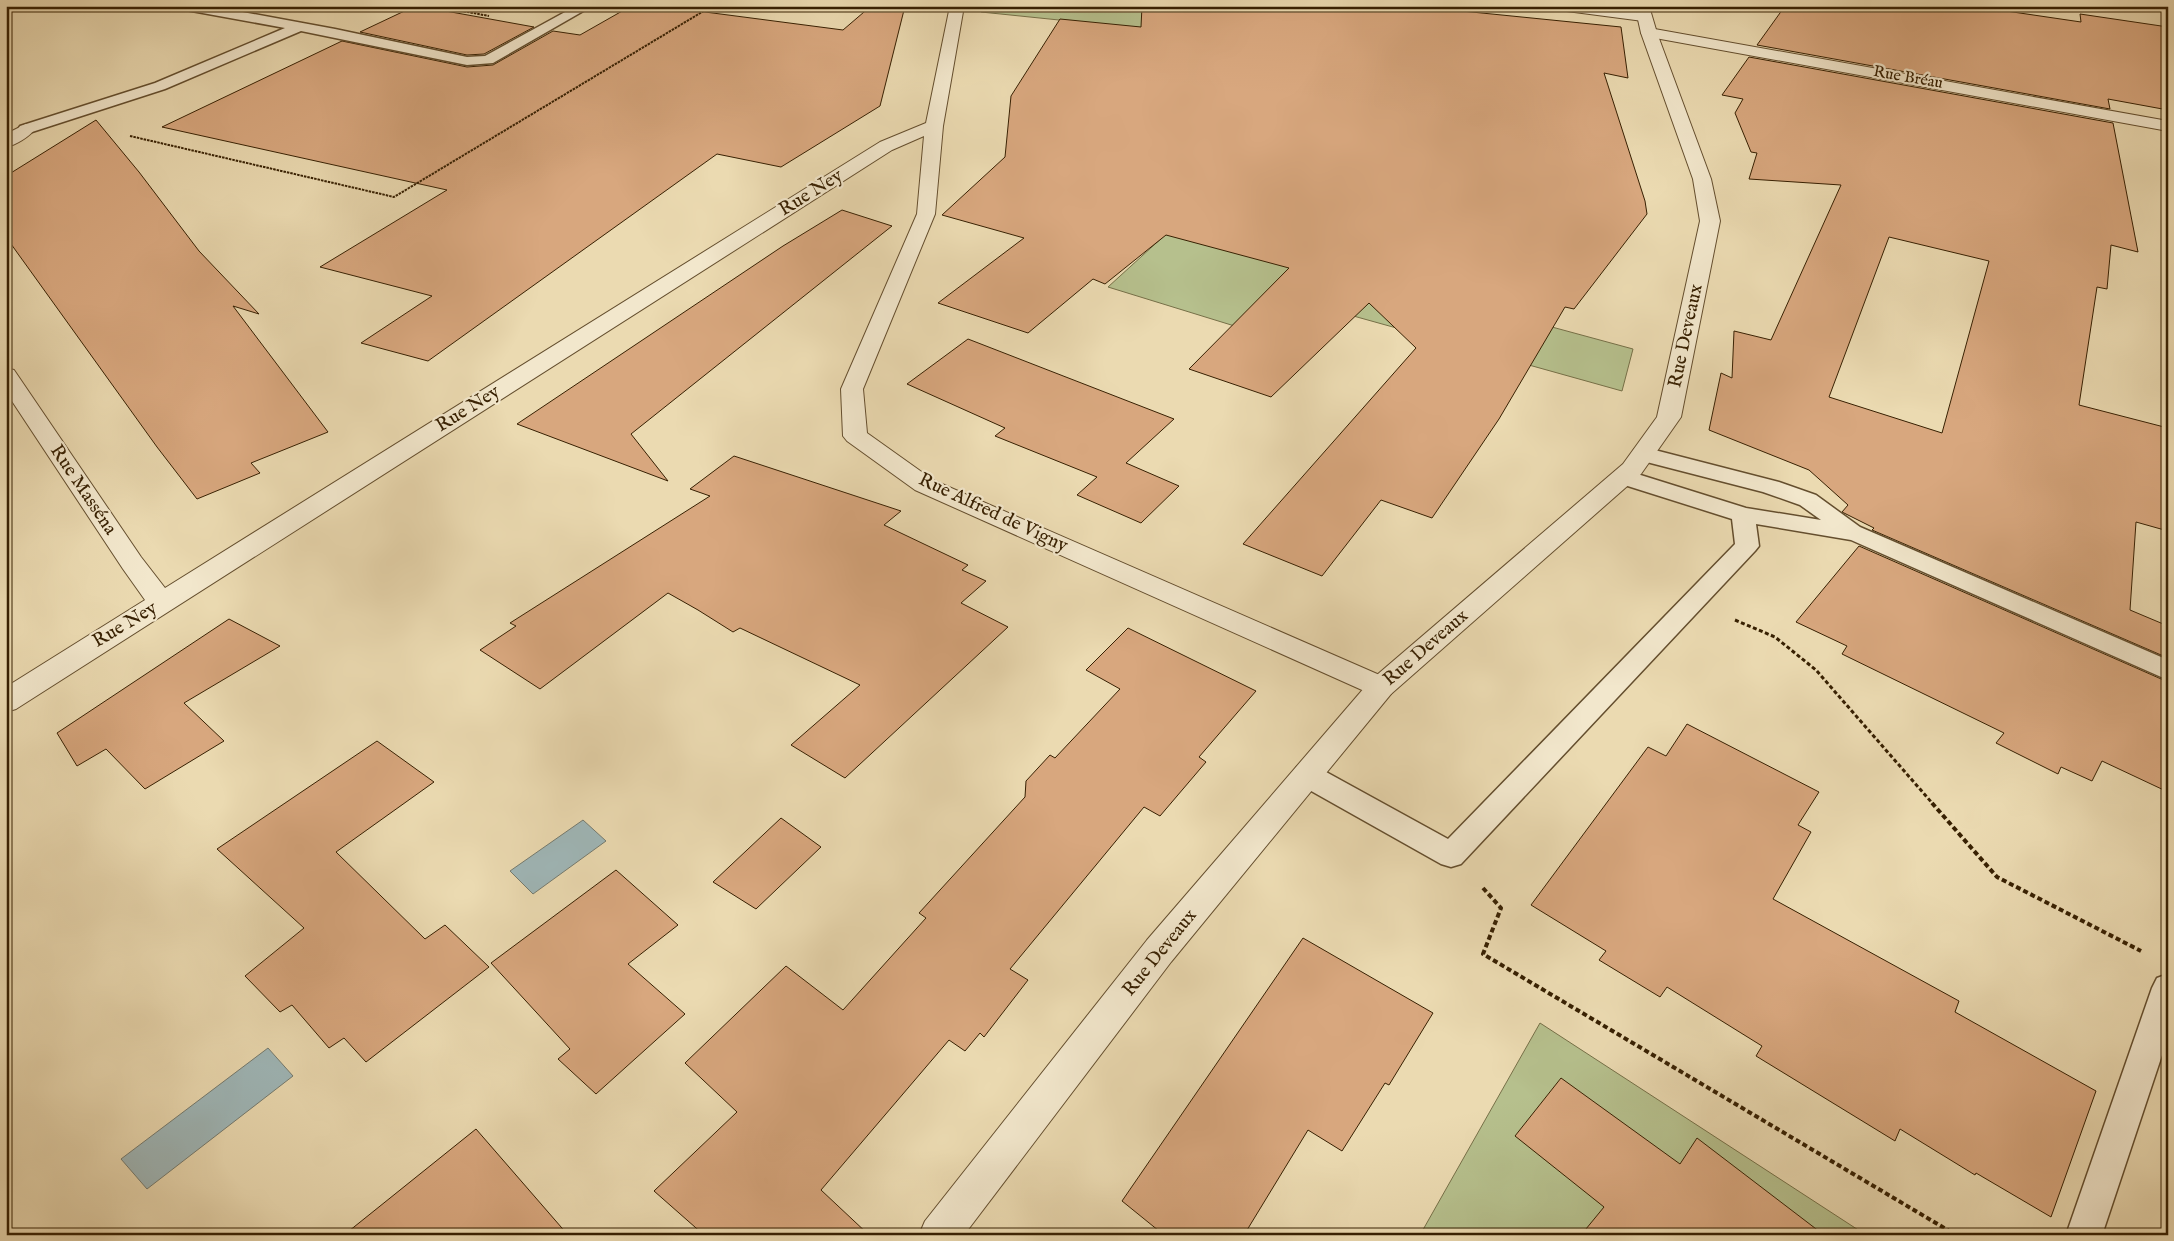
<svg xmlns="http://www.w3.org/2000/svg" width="2174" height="1241" viewBox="0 0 2174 1241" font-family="'IM FELL English',serif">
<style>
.green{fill:#b6c08d;stroke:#767048}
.water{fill:#9fb7b8;stroke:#757b6f}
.building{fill:#d8a77e;stroke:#372002;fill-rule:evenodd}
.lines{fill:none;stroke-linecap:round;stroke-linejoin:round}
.service-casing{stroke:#644e2e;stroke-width:3}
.minor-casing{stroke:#644e2e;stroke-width:2}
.tertiary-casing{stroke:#644e2e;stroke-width:2}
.path-far2{stroke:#372002;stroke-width:2;stroke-dasharray:2.5 1;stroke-linecap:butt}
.path-far1{stroke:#372002;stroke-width:3;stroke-dasharray:4 2.5;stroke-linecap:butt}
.path{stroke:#372002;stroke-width:4;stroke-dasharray:5 3;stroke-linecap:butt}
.service{fill:#f2e7cc;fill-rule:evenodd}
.minor{fill:#f2e7cc;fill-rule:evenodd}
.tertiary{fill:#f2e7cc;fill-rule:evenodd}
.labels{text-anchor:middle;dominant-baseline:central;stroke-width:4.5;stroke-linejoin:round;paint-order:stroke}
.far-street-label{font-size:16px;fill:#372002;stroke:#f2e7cc}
.street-label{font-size:19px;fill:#372002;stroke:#f2e7cc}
</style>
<rect width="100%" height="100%" fill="#ebdab1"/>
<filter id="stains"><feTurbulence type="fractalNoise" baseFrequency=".004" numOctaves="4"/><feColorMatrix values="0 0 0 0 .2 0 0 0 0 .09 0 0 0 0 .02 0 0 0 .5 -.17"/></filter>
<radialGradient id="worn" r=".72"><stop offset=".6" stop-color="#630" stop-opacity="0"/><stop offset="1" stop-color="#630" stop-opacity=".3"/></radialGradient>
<g class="green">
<polygon points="982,6 1191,6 1361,51 981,12"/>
<polygon points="1176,225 1633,349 1622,391 1289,298 1254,332 1108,287"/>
<polygon points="1540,1023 1866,1235 1420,1235"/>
</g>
<g class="water">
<polygon points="583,820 606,841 533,894 510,871"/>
<polygon points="268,1048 293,1076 147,1189 121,1159"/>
</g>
<g class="building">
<polygon points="415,6 418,6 534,27 484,54 467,55 360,32"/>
<polygon points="631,6 659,6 843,30 871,6 905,6 880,106 781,167 717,154 428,361 361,343 432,296 320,267 447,190 162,127 342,41 467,67 493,65 553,31 580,35"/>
<polygon points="1142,6 1412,6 1621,27 1628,78 1604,73 1645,201 1647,214 1574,309 1565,307 1499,419 1432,518 1381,500 1322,576 1243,544 1416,348 1369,303 1271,397 1189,369 1289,268 1166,235 1105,284 1093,279 1028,333 938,303 1024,238 942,215 1005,157 1011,96 1060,19 1141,27"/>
<polygon points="1785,6 1972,6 2081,22 2080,14 2168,27 2168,110 2108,99 2110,109 1757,45"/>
<path d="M1749 57 2113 123 2138 252 2111 245 2107 289 2097 287 2079 405 2168 428V531L2136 522 2130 610 2168 626V658L1872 530 1874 528 1842 512 1848 505 1809 470 1709 430 1721 373 1732 378 1734 331 1771 340 1841 185 1749 179 1757 153 1751 152 1735 113 1743 99 1722 95ZM1889 237 1989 261 1942 433 1829 397Z"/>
<polygon points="96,120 139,172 199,251 259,314 233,306 328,432 251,463 260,473 197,499 157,447 6,237 6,176"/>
<polygon points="842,210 892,226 631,434 668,481 517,424 783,246"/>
<polygon points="968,339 1174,419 1126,463 1179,486 1141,523 1077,495 1097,477 995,436 1005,428 907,384"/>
<polygon points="734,456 901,511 884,525 968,565 962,570 986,581 961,603 1008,627 845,778 791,745 860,685 740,628 733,632 698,610 668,593 540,689 480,650 516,626 510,623 710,496 690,489"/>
<polygon points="1859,546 2168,682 2168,792 2102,761 2092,781 2061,767 2058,774 1996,743 2004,733 1842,654 1847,646 1796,622"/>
<polygon points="229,619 280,646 184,703 224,741 145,789 106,749 77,766 57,733"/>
<polygon points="1128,628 1256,691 1199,757 1206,762 1160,816 1144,807 1010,969 1028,980 984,1037 980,1033 965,1051 949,1040 821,1190 869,1235 704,1235 654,1191 737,1112 685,1063 786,966 843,1010 926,918 919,913 1025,797 1026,781 1050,755 1055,758 1120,689 1086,670"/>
<polygon points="1687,724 1819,792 1798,825 1811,832 1773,899 1959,1001 1955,1012 2096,1091 2051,1217 1976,1173 1975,1175 1900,1129 1895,1141 1756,1056 1762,1046 1667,987 1660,997 1599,960 1606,951 1531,905 1648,747 1666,756"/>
<polygon points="377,741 434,782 336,852 425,939 445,925 489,967 366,1062 344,1038 329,1048 292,1005 280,1012 245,976 304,928 217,849"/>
<polygon points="781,818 821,847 756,909 713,882"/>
<polygon points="616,870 678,925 628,964 685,1014 596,1094 558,1059 570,1049 491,963"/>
<polygon points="1303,938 1433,1013 1389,1085 1385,1083 1342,1151 1308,1130 1244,1235 1164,1235 1122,1201"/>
<polygon points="1561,1078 1680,1164 1697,1138 1824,1235 1581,1235 1604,1207 1515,1136"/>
<polygon points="476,1129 568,1235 344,1235"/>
</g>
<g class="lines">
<defs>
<g id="service">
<polygon points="180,6 210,6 335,29 467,57 485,56 576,6 592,6 493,63 467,65 301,31 165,89 32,132 20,132 18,129 20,126 155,83 285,28 186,10"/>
<polygon points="1643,447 1779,482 1816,495 1860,527 2168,660 2168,680 1851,540 1756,524 1759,546 1755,551 1461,864 1451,867 1441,864 1297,783 1293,775 1297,767 1307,764 1317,767 1448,839 1735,544 1732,519 1615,482 1612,477 1615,472 1623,470 1631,472 1746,508 1821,520 1800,505 1763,492 1635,459 1632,454 1635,449"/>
<polygon points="2168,974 2168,1037 2102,1235 2066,1235 2152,988 2157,978"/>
</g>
<g id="minor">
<polygon points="950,6 964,6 943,126 935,214 863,389 867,433 933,480 1391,680 1395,687 1391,694 1381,698 1371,694 915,490 847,441 843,436 841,389 917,214 924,136 892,150 16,709 6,712 6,687 145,600 123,569 6,392 6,368 14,370 141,557 165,588 880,142 926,123"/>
<polygon points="1552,6 1595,6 1643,13 1648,14 1650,17 1648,20 1643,21 1559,10"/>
<polygon points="1649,28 2168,121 2168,131 1644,36 1641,33 1644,30"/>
<path d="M26 124 32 125 35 129C29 137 16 145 6 147V134Z"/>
</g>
<polygon id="tertiary" points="1635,6 1649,6 1657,33 1711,179 1720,221 1681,417 1641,474 1391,694 1171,962 964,1235 919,1235 925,1221 1147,940 1371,680 1623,464 1657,417 1700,221 1693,179 1641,33"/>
</defs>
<use href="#service" class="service-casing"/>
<use href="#minor" class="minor-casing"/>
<use href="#tertiary" class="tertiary-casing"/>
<g class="path-far2">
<polyline points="436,6 489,16"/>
<polyline points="130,136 394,197 712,6"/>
</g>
<polyline class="path-far1" points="1735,620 1775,637 1816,670 1933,804"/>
<g class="path">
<polyline points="1932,803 1997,877 2141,951"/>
<polyline points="1483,888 1501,908 1483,954 1956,1235"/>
</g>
<use href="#service" class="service"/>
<use href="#minor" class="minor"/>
<use href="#tertiary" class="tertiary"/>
</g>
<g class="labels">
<g class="far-street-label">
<text transform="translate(1908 78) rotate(10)">Rue Bréau</text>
</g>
<g class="street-label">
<text transform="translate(811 193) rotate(-32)">Rue Ney</text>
<text transform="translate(1686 336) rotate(-78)">Rue Deveaux</text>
<text transform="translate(468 409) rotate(-32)">Rue Ney</text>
<text transform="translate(83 490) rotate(56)">Rue Masséna</text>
<text transform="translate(993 513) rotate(25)">Rue Alfred de Vigny</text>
<text transform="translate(125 625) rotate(-31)">Rue Ney</text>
<text transform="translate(1426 648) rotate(-41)">Rue Deveaux</text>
<text transform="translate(1160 953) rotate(-51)">Rue Deveaux</text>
</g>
</g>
<rect width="2174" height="1241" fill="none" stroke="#ebdab1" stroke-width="25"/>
<rect x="8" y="8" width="2159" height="1226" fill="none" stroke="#372002" stroke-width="2.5"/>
<rect x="12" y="12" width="2149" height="1216" fill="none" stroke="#372002"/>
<rect width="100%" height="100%" filter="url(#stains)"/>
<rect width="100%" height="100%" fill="url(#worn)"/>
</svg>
